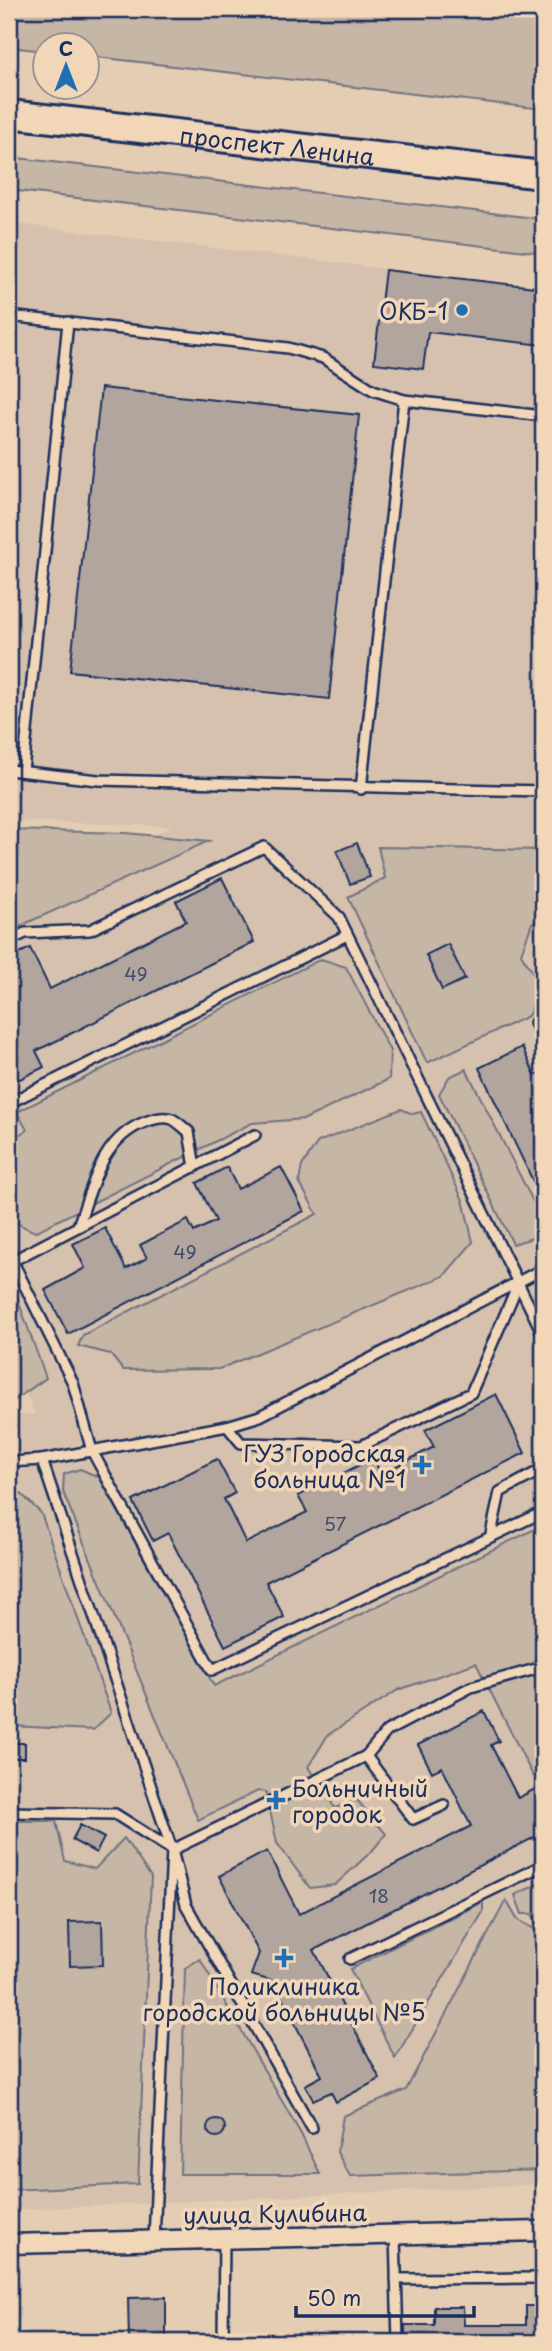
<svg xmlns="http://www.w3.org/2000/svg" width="552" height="2351" viewBox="0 0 552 2351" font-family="'Playpen Sans',sans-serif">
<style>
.built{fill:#d5c1ad}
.green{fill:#c6b6a6;stroke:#707282;stroke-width:2}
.building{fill:#b2a59e;stroke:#1b2f5e;stroke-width:2}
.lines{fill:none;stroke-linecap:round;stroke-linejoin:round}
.lane-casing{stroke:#1b2f5e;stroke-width:14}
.street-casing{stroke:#1b2f5e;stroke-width:23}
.secondary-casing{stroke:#1b2f5e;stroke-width:32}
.lane{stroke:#f1d7b8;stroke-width:9}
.street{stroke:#f1d7b8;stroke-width:18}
.secondary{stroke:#f1d7b8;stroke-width:26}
.poi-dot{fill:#1f6fb2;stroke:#f1d7b8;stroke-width:2.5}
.labels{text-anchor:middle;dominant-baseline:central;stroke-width:7;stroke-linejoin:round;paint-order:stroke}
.number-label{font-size:19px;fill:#414c6e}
.street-label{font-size:23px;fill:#1b2f5e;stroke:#f1d7b8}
.poi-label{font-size:23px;fill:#1b2f5e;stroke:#f1d7b8;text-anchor:end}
</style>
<rect width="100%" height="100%" fill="#e4cdb3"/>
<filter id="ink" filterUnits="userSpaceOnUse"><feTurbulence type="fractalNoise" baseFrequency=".0143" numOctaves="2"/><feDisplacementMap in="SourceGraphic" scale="14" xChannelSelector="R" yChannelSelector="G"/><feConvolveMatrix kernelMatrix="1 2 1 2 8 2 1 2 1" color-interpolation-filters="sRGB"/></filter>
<g filter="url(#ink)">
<polygon class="built" points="9,223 543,288 543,2184 9,2210 9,1416 35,1414 9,1353 9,908 172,826 9,821"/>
<g class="green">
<polygon points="9,9 543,9 543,109 88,56 88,46 46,46 45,51 9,47"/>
<polygon points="9,157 543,219 543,253 9,190"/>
<polygon points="9,830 126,833 209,841 9,931"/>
<polygon points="378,847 543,850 543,919 532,923 521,954 543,988 528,1016 427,1063 348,897 385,878"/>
<polygon points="321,959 346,967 390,1051 389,1079 305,1119 252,1123 35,1232 16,1223 9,1209 9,1137 11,1139 27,1130 17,1112"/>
<polygon points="466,1069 541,1217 536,1237 513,1244 439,1094 449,1077"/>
<polygon points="401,1109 413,1114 421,1112 463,1200 473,1242 444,1276 219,1369 123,1370 110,1354 78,1346 83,1335 317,1214 299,1182 302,1166 318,1142"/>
<polygon points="9,1275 46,1378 9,1404"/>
<polygon points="80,1469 99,1477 214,1686 543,1525 543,1771 533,1776 476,1663 398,1690 328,1735 308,1767 335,1808 357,1800 386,1834 372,1851 335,1885 310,1888 277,1843 266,1792 258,1791 198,1820 63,1492 64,1474"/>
<polygon points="9,1482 41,1513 111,1713 93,1730 9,1726"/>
<polygon points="9,1821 56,1821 65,1861 95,1869 124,1838 151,1877 138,2184 9,2190"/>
<polygon points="540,1883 543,1883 543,1936 532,1914 522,1914 515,1895"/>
<polygon points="506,1900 517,1919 536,1930 543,1945 543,2170 350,2176 337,2152 343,2116 406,2090"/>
<polygon points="483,1902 483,1912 395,2058 350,1969"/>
<polygon points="200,1959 301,2134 320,2174 180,2174 185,1968"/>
</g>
<g class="building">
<polygon points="385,270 543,288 543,345 428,332 423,369 374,363"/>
<polygon points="9,378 13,378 9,423"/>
<polygon points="101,388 359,415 329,699 70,671"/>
<polygon points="357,843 370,877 350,884 337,851"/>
<polygon points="222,878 254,942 36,1051 44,1067 18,1080 9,1064 9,958 30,948 50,989 186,921 176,901"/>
<polygon points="448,944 465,979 442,990 426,955"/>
<polygon points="522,1047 535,1075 543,1071 543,1202 479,1068"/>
<polygon points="227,1167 238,1189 281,1167 304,1211 68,1334 45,1290 85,1268 73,1244 105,1228 126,1269 147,1258 140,1245 188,1220 194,1232 216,1221 197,1183"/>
<polygon points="496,1394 525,1453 266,1582 284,1617 225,1646 168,1533 153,1541 133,1501 217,1459 235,1493 224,1499 246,1543 307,1512 298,1496 373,1458 381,1474 434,1447 425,1430"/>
<polygon points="484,1711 499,1741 491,1745 518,1798 543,1785 543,1833 314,1950 380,2079 336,2102 331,2092 313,2100 305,2085 322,2076 273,1981 251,1975 259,1953 219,1876 267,1851 299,1914 471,1826 442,1767 432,1772 418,1745"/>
<rect x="9" y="1743" width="16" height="15"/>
<polygon points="80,1825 104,1838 96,1853 72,1840"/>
<polygon points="102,1921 103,1965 70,1966 69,1922"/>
<circle cx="216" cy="2128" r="9"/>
<polygon points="166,2297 166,2342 129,2342 128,2298"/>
<polygon points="526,2306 543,2306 543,2342 405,2342 405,2325 434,2325 434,2307 463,2307 464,2325 526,2325"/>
</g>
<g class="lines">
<defs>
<g id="lane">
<polyline points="9,316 288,348 323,358 373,390 404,400 543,416"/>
<polyline points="9,770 98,780 543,791"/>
<polyline points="23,771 68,322"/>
<polyline points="361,789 404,400"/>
<polyline points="9,941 25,933 90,930 264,847 339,917 543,1334"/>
<polyline points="535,1023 543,1038"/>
<polyline points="9,1103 347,935"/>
<path d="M78 1226C93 1185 101 1139 145 1122 153 1119 164 1116 172 1119 177 1121 184 1128 189 1132L195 1167"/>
<polyline points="9,1254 73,1383 92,1451 212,1670 543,1512"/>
<polyline points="12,1261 255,1135"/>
<polyline points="227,1426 241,1443 361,1446 471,1393 519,1282"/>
<polyline points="42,1460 172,1850 186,1905 312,2128"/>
<polyline points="9,1462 42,1460 227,1426 260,1416 543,1269"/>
<polyline points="491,1534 500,1492 543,1469"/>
<polyline points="366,1756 413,1819 444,1805"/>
<polyline points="9,1812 115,1814 172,1850 154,2240"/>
<polyline points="172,1850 366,1756 387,1731 471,1687 543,1667"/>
<polyline points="350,1959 543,1865"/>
<polyline points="395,2234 398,2342"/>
<polyline points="396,2279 543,2278"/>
<polyline points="223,2342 224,2239"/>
</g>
<polyline id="street" points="9,2244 543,2231"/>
<g id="secondary">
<path id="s1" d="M9 114 543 175"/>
</g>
</defs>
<use href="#lane" class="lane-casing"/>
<use href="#street" class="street-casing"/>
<use href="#secondary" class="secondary-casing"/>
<use href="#lane" class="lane"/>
<use href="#street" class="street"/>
<use href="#secondary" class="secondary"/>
</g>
</g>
<g class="poi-dot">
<circle cx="462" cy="310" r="7"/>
<path d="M418.5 1454.5h7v7h7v7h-7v7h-7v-7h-7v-7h7z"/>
<path d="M272.5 1789.5h7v7h7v7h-7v7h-7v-7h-7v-7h7z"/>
<path d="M280.5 1947.5h7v7h7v7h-7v7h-7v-7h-7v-7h7z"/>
</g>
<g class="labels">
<g class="number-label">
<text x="136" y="973">49</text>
<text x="185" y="1251">49</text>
<text x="335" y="1523">57</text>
<text x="379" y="1895">18</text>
</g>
<g class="street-label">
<text stroke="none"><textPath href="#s1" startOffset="270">проспект Ленина</textPath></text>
<text transform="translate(275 2213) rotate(-1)">улица Кулибина</text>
</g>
<g class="poi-label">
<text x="448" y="310">ОКБ-1</text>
<text x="406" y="1452">ГУЗ Городская<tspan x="406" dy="26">больница №1</tspan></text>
<text x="292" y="1787" text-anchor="start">Больничный<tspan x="292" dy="26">городок</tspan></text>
<text x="284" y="1985" text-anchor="middle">Поликлиника<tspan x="284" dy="26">городской больницы №5</tspan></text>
</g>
</g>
<rect width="552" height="2351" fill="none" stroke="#f1d7b8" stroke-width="35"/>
<rect x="18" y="18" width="517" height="2316" fill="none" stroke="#1b2f5e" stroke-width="2.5" filter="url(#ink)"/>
<g transform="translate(66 66)"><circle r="33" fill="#f1d7b8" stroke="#9b9494" stroke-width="2"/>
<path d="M0-5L12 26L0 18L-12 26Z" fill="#1f6fb2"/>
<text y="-10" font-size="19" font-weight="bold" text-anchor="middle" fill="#1b2f5e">С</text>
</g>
<path d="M296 2306v10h178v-10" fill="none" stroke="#1b2f5e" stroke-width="3.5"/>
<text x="307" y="2306" font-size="21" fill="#1b2f5e" stroke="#f1d7b8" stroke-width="5" paint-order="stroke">50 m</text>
</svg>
